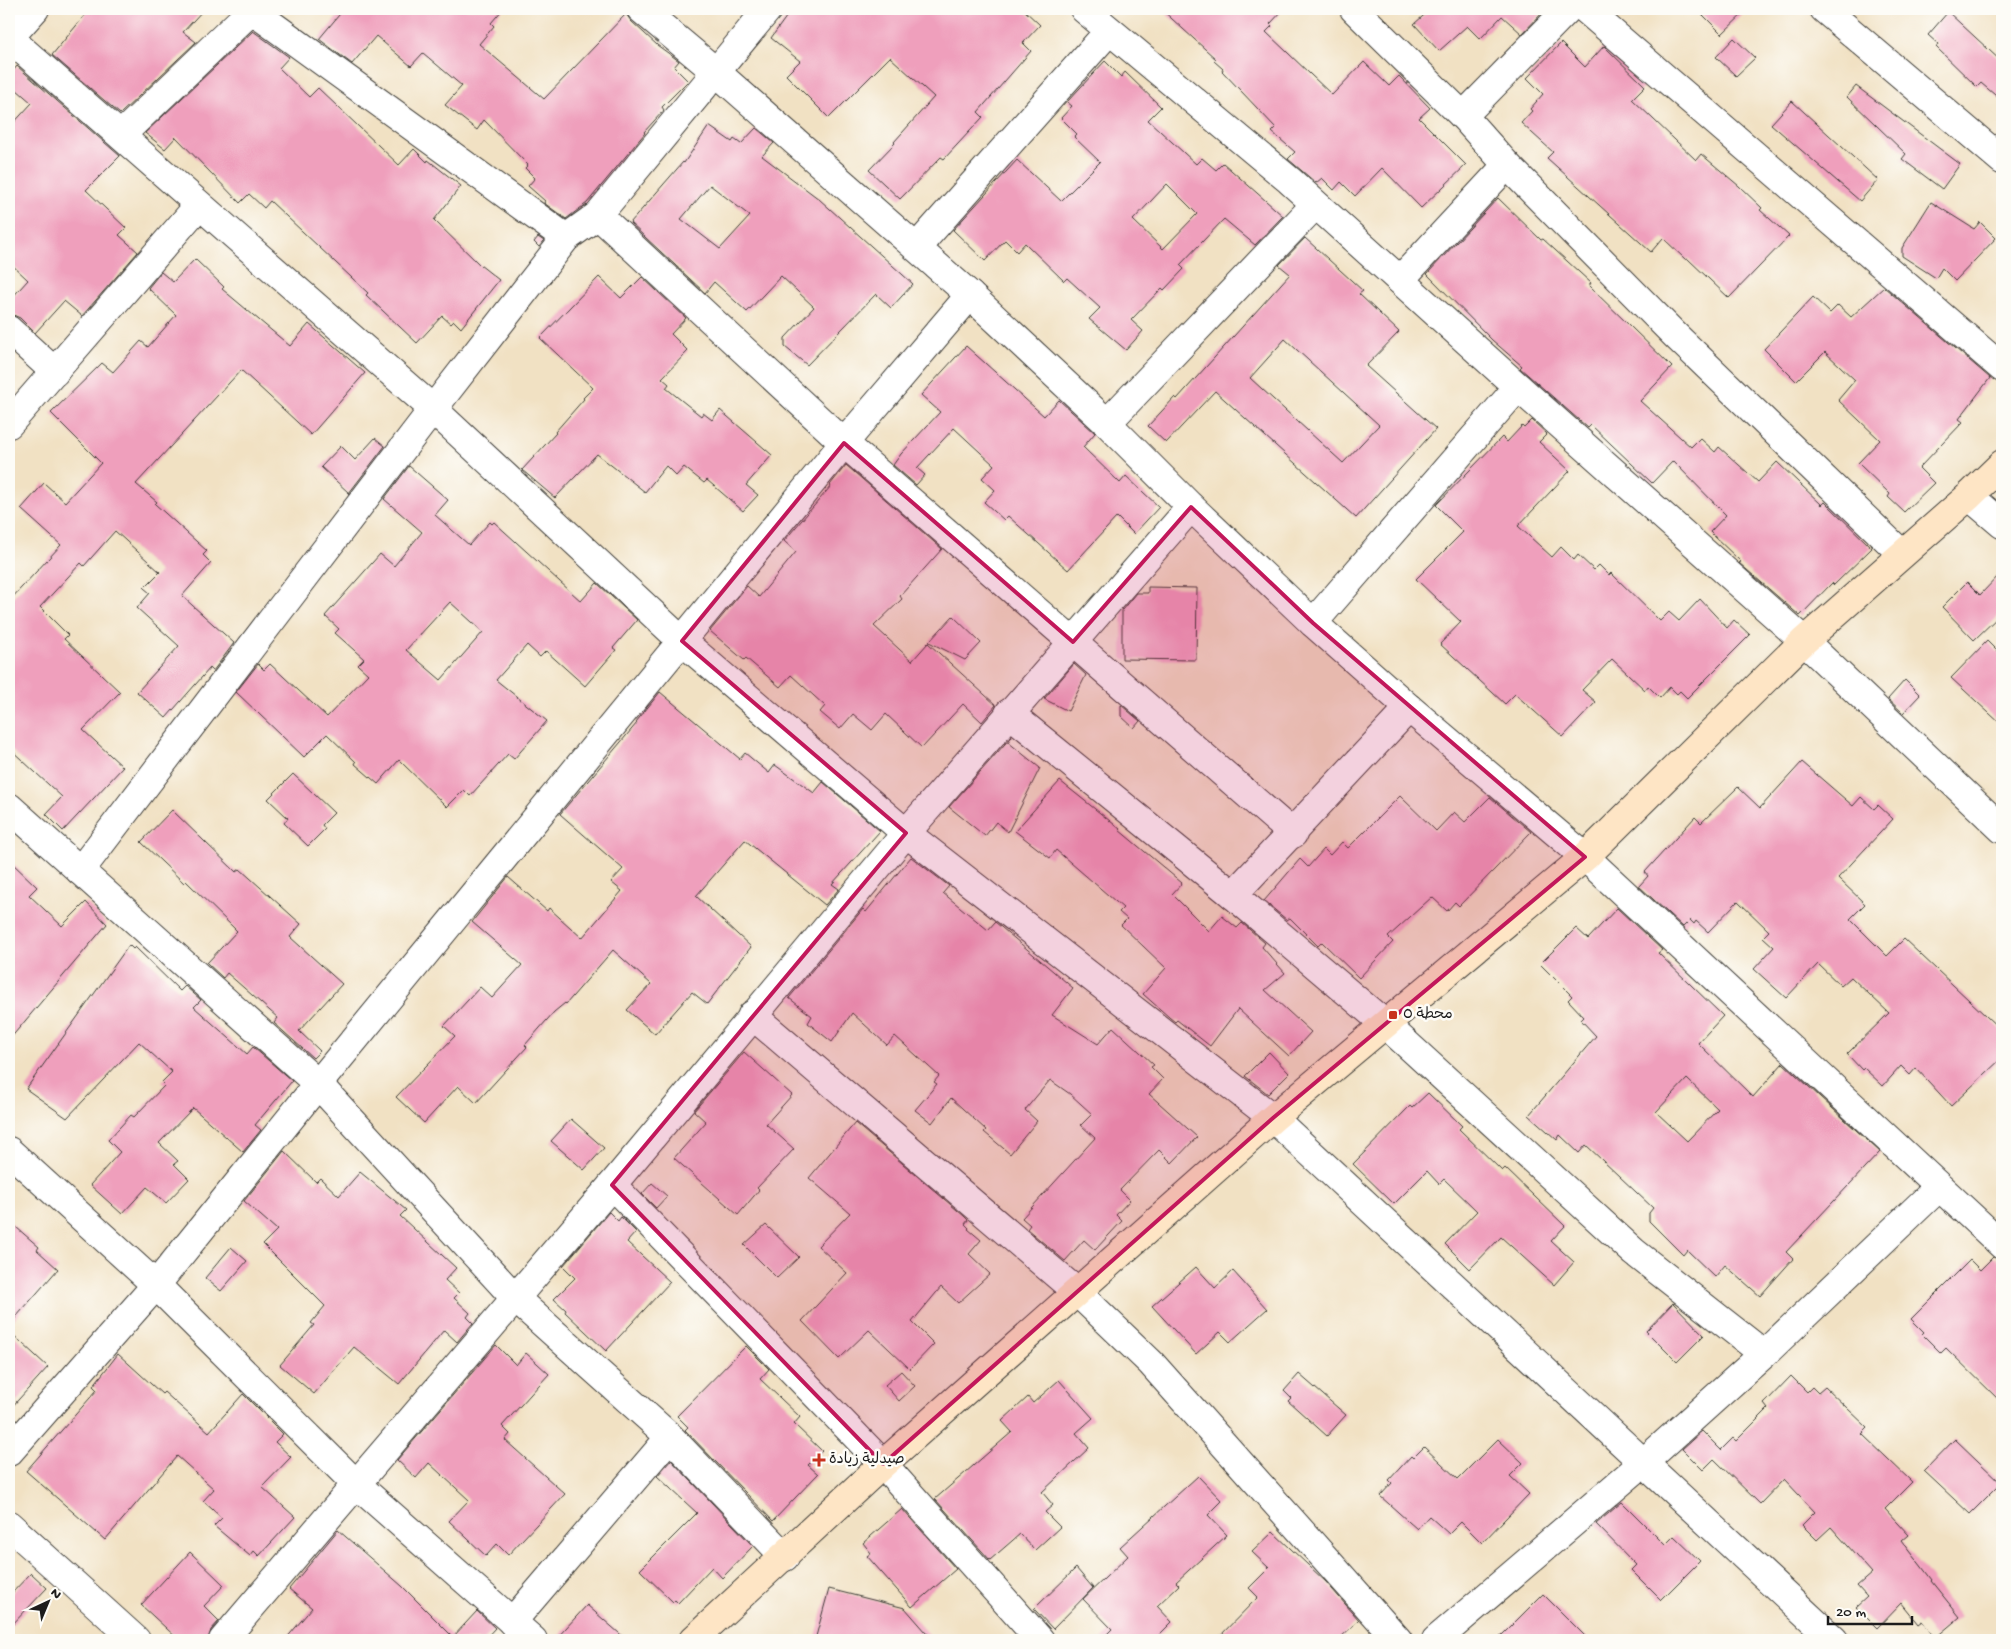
<svg xmlns="http://www.w3.org/2000/svg" width="2011" height="1649" viewBox="0 0 2011 1649" font-family="'Gochi Hand','Playpen Sans Arabic',sans-serif">
<style>
.building{fill:#ef9fbc;fill-rule:evenodd}
.lines{fill:none;stroke-linecap:round;stroke-linejoin:round}
.street-casing{stroke:#3c3a35;stroke-width:30}
.secondary-casing{stroke:#3c3a35;stroke-width:30}
.street{stroke:#fff;stroke-width:28}
.secondary{stroke:#fee5c5;stroke-width:28}
.marked{fill:#c2185b;fill-opacity:0.2;stroke:#c2185b;stroke-width:4;stroke-linejoin:round}
.poi-dot{fill:#c8321e;stroke:#fdfcf7;stroke-width:2}
.labels{text-anchor:middle;dominant-baseline:central;stroke-width:5;stroke-linejoin:round;paint-order:stroke}
.poi-label{font-size:15px;fill:#1c1c1c;stroke:#fdfcf7;text-anchor:start}
</style>
<rect width="100%" height="100%" fill="#fdfcf7"/>
<filter id="ink" filterUnits="userSpaceOnUse"><feTurbulence type="fractalNoise" baseFrequency=".02" numOctaves="2"/><feDisplacementMap in="SourceGraphic" scale="10" xChannelSelector="R" yChannelSelector="G"/><feConvolveMatrix kernelMatrix="1 2 1 2 8 2 1 2 1" color-interpolation-filters="sRGB"/></filter>
<filter id="wash" filterUnits="userSpaceOnUse"><feTurbulence type="fractalNoise" baseFrequency=".0096" numOctaves="4" result="noise"/><feDisplacementMap in="SourceGraphic" scale="20" xChannelSelector="R" yChannelSelector="G"/><feGaussianBlur stdDeviation="1.12" result="paint"/><feColorMatrix in="noise" values="0 0 0 0 0 0 0 0 0 0 0 0 0 0 0 0 0 1.4 0 .05"/><feComposite in="paint" operator="in"/></filter>
<g filter="url(#wash)">
<rect width="100%" height="100%" fill="#f1e1c3"/>
<g id="blocks">
<g class="building">
<polygon points="90,9 204,9 183,32 196,42 120,114 52,55"/>
<polygon points="344,9 503,9 491,23 494,26 479,44 544,99 626,14 631,21 657,45 679,61 674,67 688,81 662,107 664,110 644,132 645,133 587,203 566,219 544,203 545,201 528,186 535,178 525,168 528,165 484,120 477,130 445,105 462,86 423,53 411,66 376,36 352,64 319,39"/>
<polygon points="792,9 1023,9 1040,25 1023,43 1031,51 978,112 983,117 944,159 941,157 900,199 869,170 895,143 894,142 934,97 890,57 829,118 786,75 800,61 771,38"/>
<polygon points="1161,9 1284,9 1270,24 1272,26 1266,32 1332,95 1364,62 1389,86 1399,76 1430,108 1419,118 1466,165 1421,208 1382,168 1355,196 1341,182 1334,190 1322,178 1316,183 1288,159 1295,152 1272,132 1276,128 1222,71 1223,69 1214,61 1216,59"/>
<polygon points="1431,9 1546,9 1522,34 1502,16 1480,39 1467,26 1439,51 1414,24"/>
<polygon points="1697,9 1748,9 1722,34"/>
<polygon points="1948,12 2002,62 2002,101 1981,83 1977,87 1936,47 1938,44 1928,35"/>
<polygon points="253,31 289,57 279,68 309,97 318,88 399,165 414,149 427,162 428,160 461,186 434,220 480,265 499,280 461,328 454,321 451,324 442,316 417,343 366,295 368,293 270,201 264,208 249,194 240,203 176,137 165,149 145,133"/>
<polygon points="1734,38 1755,58 1736,76 1716,57"/>
<polygon points="1561,43 1585,67 1604,46 1645,86 1632,99 1696,160 1701,154 1739,186 1762,208 1760,210 1789,236 1729,298 1688,259 1686,260 1663,238 1651,252 1547,158 1553,152 1521,123 1532,111 1530,109 1543,94 1527,78"/>
<path d="M1105 61 1121 77 1125 72 1161 107 1148 120 1196 164 1202 158 1216 170 1223 163 1283 216 1255 245 1224 219 1180 265 1184 269 1164 290 1162 288 1131 320 1143 331 1126 350 1089 319 1100 308 1067 278 1064 281 1025 243 1017 252 1005 240 985 261 953 230 1017 160 1061 201 1100 162 1074 137 1077 134 1061 118 1072 106 1067 102ZM1167 184 1197 214 1163 249 1133 220Z"/>
<polygon points="17,66 120,156 86,190 126,228 119,235 138,252 82,316 64,301 35,333 20,318 9,313 9,301 28,280 9,262 9,128 32,103 9,83 9,76"/>
<polygon points="1856,86 1960,164 1942,189 1902,159 1906,154 1847,97"/>
<polygon points="1792,101 1878,180 1860,201 1771,124"/>
<path d="M709 126 732 142 734 139 741 144 756 128 774 143 762 156 819 199 913 284 891 308 876 294 807 365 785 347V338L814 307 781 276 747 312 714 282 705 293 630 223 683 162 684 163ZM710 185 750 216 720 249 681 219Z"/>
<polygon points="1498,198 1541,240 1543,239 1591,283 1589,286 1672,367 1640,401 1691,447 1700,438 1715,452 1719,447 1758,482 1777,462 1822,505 1825,502 1872,548 1834,585 1832,583 1800,616 1739,563 1741,562 1710,532 1726,515 1673,461 1652,483 1591,425 1588,428 1520,368 1522,366 1492,340 1427,274"/>
<polygon points="1931,202 1974,229 1980,222 1996,238 1955,281 1942,268 1936,278 1902,256 1902,248"/>
<polygon points="538,237 544,241 539,247 534,242"/>
<path d="M1305 238 1363 291 1359 294 1399 332 1366 366 1436 429 1356 518 1215 391 1166 443 1148 426 1175 397 1177 399 1290 274 1279 265ZM1285 339 1379 425 1343 463 1250 378Z"/>
<polygon points="195,259 224,287 222,289 290,346 309,324 365,373 311,435 241,370 136,484 157,502 155,504 207,551 203,555 211,563 182,596 234,643 213,671 210,668 166,718 137,692 179,646 137,608 150,593 144,588 160,572 115,531 84,566 81,563 40,607 68,635 64,639 120,692 83,730 123,767 63,831 46,814 62,797 9,748 9,601 61,545 21,509 44,483 65,502 101,463 51,413 102,363 113,372 141,341 148,347 176,315 148,288 161,272 173,282"/>
<polygon points="599,277 621,298 642,277 686,318 671,334 688,351 662,378 669,384 666,388 701,416 703,413 712,420 720,410 772,455 746,485 758,495 743,511 707,480 704,483 684,467 676,476 666,466 645,492 597,454 555,498 522,470 556,433 555,432 584,399 583,398 593,388 540,338"/>
<polygon points="1884,287 1990,378 1959,419 1963,422 1919,468 1934,483 1904,512 1888,497 1890,494 1858,463 1880,440 1838,400 1855,380 1825,352 1796,381 1764,349 1813,297 1830,313 1838,305 1851,317"/>
<polygon points="966,346 1044,416 1059,400 1095,433 1083,447 1120,483 1126,476 1159,507 1134,534 1117,517 1068,570 1008,516 1004,520 984,502 995,490 982,478 994,465 954,428 917,468 925,475 916,485 893,465 901,454 940,412 921,395"/>
<polygon points="1532,420 1547,434 1539,442 1570,471 1518,526 1552,557 1561,547 1574,560 1578,555 1594,570 1599,565 1609,575 1611,573 1660,621 1669,612 1679,621 1700,599 1727,628 1734,620 1750,635 1687,698 1680,691 1677,694 1670,687 1660,698 1648,686 1645,690 1612,659 1582,690 1596,702 1563,737 1515,694 1505,704 1440,644 1461,622 1416,579 1463,532 1436,505 1502,437 1507,442 1522,426 1524,428"/>
<polygon points="375,438 385,446 349,493 321,467 341,446 355,460"/>
<polygon points="846,465 942,549 900,596 902,599 874,626 912,661 928,643 996,705 982,722 963,704 922,748 886,714 872,730 853,714 840,729 820,712 825,706 791,675 780,687 746,658 744,660 710,631 747,586 759,597 796,552 784,541 831,486 830,485"/>
<path d="M409 466 448 500 435 515 469 545 490 522 492 524 494 522 581 601 597 583 637 620 613 648 616 650 585 686 546 651 540 657 527 645 496 680 547 721 514 759 508 754 470 796 464 790 447 807 399 760 378 784 355 764 356 762 327 734 304 757 236 692 258 664 264 670 270 664 327 717 368 674 358 665 364 659 335 633 339 629 325 616 380 554 394 566 422 532 384 499ZM450 602 483 632 441 680 406 650Z"/>
<polygon points="2002,572 2002,613 1974,640 1942,607 1967,582 1980,595"/>
<polygon points="1148,587 1197,588 1196,660 1122,659 1122,610 1136,593 1148,593"/>
<polygon points="953,616 981,643 965,660 929,642"/>
<polygon points="1987,641 2002,656 2002,725 1951,678"/>
<polygon points="1074,664 1086,675 1068,711 1044,699"/>
<polygon points="1905,680 1920,695 1903,713 1888,699"/>
<polygon points="660,692 740,759 745,753 769,773 775,765 814,793 823,782 880,831 832,884 839,889 825,905 745,840 696,896 751,947 707,1004 692,992 655,1034 627,1010 651,984 613,950 566,1004 565,1003 554,1012 525,1045 527,1047 476,1103 458,1086 424,1123 396,1097 455,1036 444,1026 480,987 492,998 522,965 472,922 508,877 547,911 549,908 582,938 622,891 611,882 623,869 560,814 637,723 636,722"/>
<polygon points="1121,705 1140,721 1134,728 1121,716"/>
<polygon points="1012,736 1008,742 1040,768 1008,832 996,822 985,836 949,807"/>
<polygon points="1802,762 1853,806 1861,797 1874,809 1878,805 1893,819 1838,878 1865,904 1850,919 1887,956 1904,939 2002,1031 2002,1058 1951,1106 1916,1068 1910,1075 1901,1066 1883,1086 1864,1068 1862,1070 1847,1054 1889,1013 1851,977 1841,986 1818,964 1786,998 1754,969 1774,947 1763,937 1769,931 1738,901 1708,932 1696,921 1694,924 1690,920 1683,927 1639,886 1648,876 1645,872 1695,817 1701,823 1738,787 1760,808"/>
<polygon points="293,774 334,813 322,825 325,829 308,846 284,823 288,818 268,799"/>
<polygon points="1060,781 1120,829 1119,830 1182,883 1172,894 1209,931 1222,916 1237,928 1242,923 1265,943 1262,947 1285,973 1265,990 1311,1032 1289,1056 1238,1009 1210,1046 1177,1020 1175,1022 1169,1017 1143,994 1166,968 1121,925 1127,919 1119,912 1123,908 1056,850 1050,858 1015,831"/>
<polygon points="1400,796 1436,831 1454,812 1465,822 1490,797 1531,832 1459,906 1455,902 1447,911 1432,897 1388,937 1393,942 1359,978 1322,942 1318,946 1290,918 1287,920 1264,901 1300,859 1308,867 1324,849 1330,855 1342,842 1348,848"/>
<polygon points="172,810 236,872 240,869 301,924 290,937 342,984 299,1031 320,1051 313,1058 274,1023 278,1018 227,973 223,978 207,963 237,931 186,881 184,883 141,842"/>
<polygon points="911,857 949,886 943,893 988,930 995,922 1073,988 1052,1015 1098,1044 1113,1027 1154,1065 1151,1067 1163,1079 1149,1094 1197,1137 1172,1163 1159,1150 1120,1190 1130,1200 1116,1215 1122,1221 1095,1250 1084,1240 1065,1261 1027,1229 1030,1225 1022,1218 1095,1138 1081,1125 1092,1114 1070,1094 1050,1080 1025,1110 1037,1121 1010,1154 984,1132 986,1130 951,1098 932,1123 915,1110 937,1084 934,1082 939,1076 895,1036 887,1045 852,1013 832,1042 808,1023 812,1016 789,998 863,909 866,912"/>
<polygon points="9,860 37,887 29,895 62,926 86,902 107,924 9,1040"/>
<path d="M1617 908 1662 950 1658 953 1723 1016 1698 1043 1753 1097 1783 1063 1880 1152 1786 1252 1793 1259 1760 1296 1725 1265 1715 1277 1687 1250 1683 1255 1649 1221V1213L1653 1208 1586 1145 1579 1153 1560 1135 1557 1140 1529 1115 1596 1036 1581 1020 1584 1017 1568 1000 1572 996 1540 964 1576 928 1588 939ZM1687 1079 1718 1109 1687 1141 1656 1112Z"/>
<polygon points="129,945 133,949 135,947 180,991 185,986 201,1000 194,1007 247,1054 253,1047 292,1081 255,1125 261,1130 243,1152 193,1108 159,1143 178,1161 174,1164 189,1179 166,1203 147,1187 122,1214 90,1185 120,1152 108,1140 131,1115 134,1117 165,1085 162,1082 172,1072 139,1042 67,1118 26,1089"/>
<polygon points="744,1052 792,1095 766,1124 794,1149 757,1188 759,1190 738,1215 674,1158 706,1122 694,1111"/>
<polygon points="1269,1052 1289,1073 1268,1094 1245,1076"/>
<polygon points="1428,1093 1462,1126 1459,1129 1502,1171 1505,1168 1565,1226 1551,1241 1574,1262 1554,1285 1501,1237 1470,1269 1445,1244 1477,1211 1444,1179 1439,1184 1427,1171 1394,1204 1353,1164 1410,1106 1412,1108"/>
<polygon points="571,1119 604,1148 584,1170 551,1141"/>
<polygon points="855,1123 964,1216 968,1220 965,1224 969,1228 968,1229 981,1240 969,1254 990,1274 958,1303 941,1287 912,1322 934,1344 910,1369 869,1330 839,1359 802,1321 847,1273 818,1246 850,1213 809,1178"/>
<polygon points="284,1151 316,1182 320,1178 339,1196 360,1172 406,1210 400,1216 456,1268 445,1280 459,1293 454,1298 470,1313 467,1317 473,1323 457,1342 444,1330 399,1384 354,1347 314,1394 280,1365 314,1325 311,1323 325,1306 263,1244 277,1230 244,1201"/>
<polygon points="652,1183 667,1196 656,1208 642,1194"/>
<polygon points="609,1212 618,1221 621,1217 636,1232 627,1242 670,1282 606,1351 565,1312 566,1310 554,1299 575,1278 563,1266"/>
<polygon points="9,1221 39,1247 37,1250 58,1269 9,1325"/>
<polygon points="766,1225 799,1257 777,1278 744,1245"/>
<polygon points="231,1247 247,1261 221,1291 205,1278"/>
<polygon points="1993,1257 2002,1260 2002,1403 1946,1348 1941,1353 1922,1334 1924,1332 1911,1319 1970,1260 1980,1270"/>
<polygon points="1196,1267 1215,1288 1233,1271 1267,1309 1230,1342 1220,1332 1196,1354 1152,1306"/>
<polygon points="1673,1303 1704,1335 1677,1362 1646,1331"/>
<polygon points="9,1331 48,1367 9,1410"/>
<polygon points="496,1345 516,1365 526,1353 549,1374 502,1426 510,1434 505,1440 565,1494 508,1555 497,1544 486,1556 449,1521 469,1500 429,1463 416,1478 397,1460"/>
<polygon points="746,1346 769,1369 760,1379 800,1417 794,1424 822,1451 808,1465 818,1474 773,1521 685,1430 688,1427 677,1416"/>
<polygon points="118,1354 162,1394 164,1392 209,1432 243,1394 283,1434 275,1442 291,1457 262,1487 295,1517 259,1556 254,1551 250,1556 214,1526 222,1518 203,1501 214,1489 177,1456 105,1540 26,1471 97,1390 93,1386"/>
<polygon points="901,1371 915,1386 899,1401 885,1385"/>
<polygon points="1299,1374 1346,1415 1327,1436 1288,1401 1291,1398 1284,1391"/>
<polygon points="1791,1376 1807,1392 1812,1387 1818,1393 1825,1387 1868,1428 1862,1434 1912,1482 1885,1509 1909,1535 1902,1541 1932,1580 1931,1581 1960,1617 1935,1638 1922,1621 1918,1624 1901,1603 1877,1628 1856,1607 1867,1597 1857,1586 1872,1573 1831,1527 1817,1540 1802,1525 1815,1512 1784,1479 1760,1504 1714,1459 1703,1470 1682,1449 1702,1431 1721,1450 1733,1438 1736,1441 1768,1409 1764,1404"/>
<polygon points="1059,1380 1093,1418 1076,1433 1089,1448 1042,1492 1053,1505 1045,1512 1060,1527 1035,1550 1020,1534 990,1560 935,1499 1012,1432 1002,1421 1028,1397 1033,1403"/>
<polygon points="1498,1439 1523,1463 1510,1476 1529,1494 1482,1543 1461,1522 1449,1534 1429,1516 1417,1529 1380,1496 1392,1483 1389,1480 1411,1456 1413,1458 1424,1447 1458,1479"/>
<polygon points="1955,1439 2001,1483 1970,1514 1924,1471"/>
<polygon points="671,1460 753,1546 722,1578 712,1567 678,1603 675,1600 673,1602 640,1570 697,1513 657,1476"/>
<polygon points="1198,1476 1222,1501 1208,1515 1227,1535 1176,1582 1179,1585 1157,1606 1172,1622 1154,1640 1101,1640 1112,1629 1083,1599 1128,1556 1120,1547"/>
<polygon points="1622,1502 1665,1545 1674,1536 1700,1561 1661,1600 1631,1570 1636,1565 1596,1524"/>
<polygon points="902,1509 956,1569 912,1607 867,1556 871,1553 863,1543"/>
<polygon points="338,1530 402,1586 453,1637 477,1611 495,1628 484,1640 285,1640 312,1608 289,1589"/>
<polygon points="1273,1532 1326,1582 1359,1620 1338,1640 1216,1640 1258,1597 1249,1588 1269,1568 1252,1552"/>
<polygon points="190,1552 224,1585 204,1606 219,1621 211,1630 208,1640 179,1640 141,1605"/>
<polygon points="1076,1568 1093,1588 1053,1629 1034,1609"/>
<polygon points="31,1573 47,1588 9,1628 9,1596"/>
<polygon points="829,1589 905,1608 933,1640 815,1640"/>
<polygon points="1543,1594 1589,1640 1497,1640"/>
<polygon points="587,1605 596,1613 627,1640 555,1640"/>
</g>
</g>
</g>
<g filter="url(#ink)">
<use href="#blocks" fill-opacity="0" stroke="#3c3a35" stroke-width="1"/>
<g class="lines">
<defs>
<g id="street">
<polyline points="250,9 566,238"/>
<polyline points="641,9 715,71 970,295 1107,423 1191,507 1313,623 1409,708 1585,857 2002,1245"/>
<polyline points="1084,9 1289,180 1518,387 1804,641 2002,829"/>
<polyline points="1354,9 1463,116 1507,165 1675,335 1902,554"/>
<polyline points="1585,9 2002,368"/>
<polyline points="1824,9 2002,160"/>
<polyline points="9,38 433,409 682,641 906,833 1273,1118 1834,1640"/>
<polyline points="9,38 35,9"/>
<polyline points="1463,116 1568,9"/>
<polyline points="121,135 253,9"/>
<polyline points="598,215 844,443 1293,834"/>
<polyline points="917,247 1109,31"/>
<polyline points="1400,280 1507,165"/>
<polyline points="9,330 55,372"/>
<polyline points="1107,423 1315,205"/>
<polyline points="9,424 199,205"/>
<polyline points="1969,496 2002,524"/>
<polyline points="1313,623 1518,387"/>
<polyline points="1009,713 1233,895 1385,1024 1634,1252 1764,1354"/>
<polyline points="9,807 318,1084 516,1299 670,1437 785,1557"/>
<polyline points="80,871 433,409 566,238 598,215 768,9"/>
<polyline points="1233,895 1409,708"/>
<polyline points="752,1015 1077,1292 1151,1363 1398,1640"/>
<polyline points="9,1151 156,1285 355,1483 533,1640"/>
<polyline points="612,1185 883,1464 1040,1640"/>
<polyline points="9,1452 156,1285 318,1084 844,443 970,295"/>
<polyline points="9,1525 136,1640"/>
<polyline points="512,1622 670,1437"/>
<polyline points="223,1640 612,1185 906,833 1191,507"/>
<polyline points="1436,1640 1643,1463 1764,1354 1939,1187"/>
</g>
<polyline id="secondary" points="693,1640 883,1464 1273,1118 1585,857 1804,641 1969,496 2002,464"/>
</defs>
<use href="#street" class="street-casing"/>
<use href="#secondary" class="secondary-casing"/>
<use href="#street" class="street"/>
<use href="#secondary" class="secondary"/>
</g>
</g>
<path class="marked" d="M844 443 1073 642 1191 507 1313 623 1585 857 1273 1118 883 1464 612 1185 906 833 682 641Z"/>
<g class="poi-dot">
<rect x="1388" y="1010" width="10" height="10" rx="2.5"/>
<path d="M816.5 1452.5h5v5h5v5h-5v5h-5v-5h-5v-5h5z"/>
</g>
<g class="labels">
<g class="poi-label">
<text x="1403" y="1015">محطة ٥</text>
<text x="829" y="1460">صيدلية زيادة</text>
</g>
</g>
<rect width="2011" height="1649" fill="none" stroke="#fdfcf7" stroke-width="30"/>
<g transform="translate(48 1602) rotate(44)" stroke="#fdfcf7" stroke-width="4" paint-order="stroke">
<path d="M0-4L9 19L0 12L-9 19Z" fill="#1c1c1c"/>
<text y="-8" font-size="14" font-weight="bold" text-anchor="middle" fill="#1c1c1c">N</text>
</g>
<path d="M1828 1616v8h84v-8" fill="none" stroke="#1c1c1c" stroke-width="2.5"/>
<text x="1836" y="1616" font-size="15" fill="#1c1c1c" stroke="#fdfcf7" stroke-width="4" paint-order="stroke">20 m</text>
</svg>
